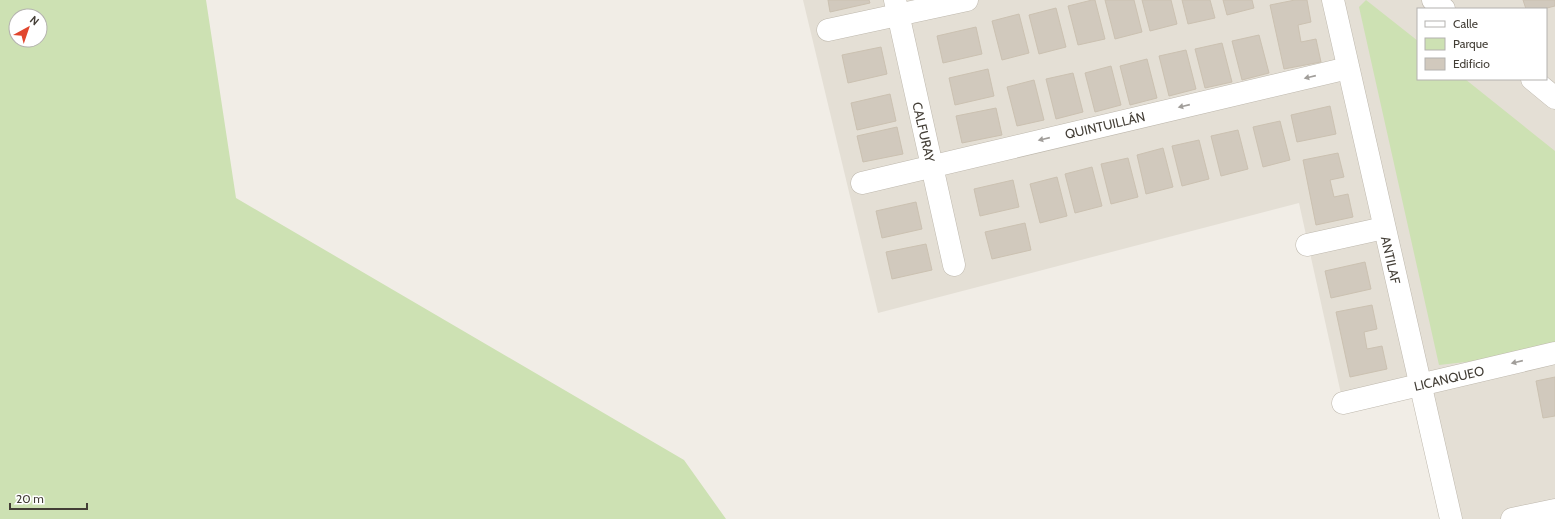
<svg xmlns="http://www.w3.org/2000/svg" width="1555" height="519" viewBox="0 0 1555 519" font-family="Cabin,sans-serif">
<style>
.residential{fill:#e4dfd5;fill-rule:evenodd}
.green{fill:#cde1b3;fill-rule:evenodd}
.building{fill:#d1c9bd;stroke:#cbc1b1}
.lines{fill:none;stroke-linecap:round;stroke-linejoin:round}
.minor-casing{stroke:#beb8ad;stroke-width:23}
.minor{stroke:#fff;stroke-width:22}
.oneway{fill:#a19e9a}
.labels{text-anchor:middle;dominant-baseline:central;stroke-width:4;stroke-linejoin:round;paint-order:stroke}
.street-label{font-size:13px;fill:#433e36;stroke:#fff}
</style>
<rect width="100%" height="100%" fill="#f1ede6"/>
<path class="residential" d="M803 0H1555V519H1451L1420 384 1343 403 1299 203 878 313ZM1418 9H1546V79H1418Z"/>
<g class="green">
<path d="M0 0H206L236 198 684 460 726 519H0ZM16 16H40V40H16Z"/>
<polygon points="1366,0 1418,41 1418,79 1465,79 1555,151 1555,346 1510,357 1439,365 1359,7"/>
</g>
<g class="building">
<polygon points="828,0 869,0 870,3 830,12"/>
<polygon points="1092,0 1095,0 1105,39 1078,45 1068,6"/>
<polygon points="1105,0 1134,0 1142,32 1115,39"/>
<polygon points="1142,0 1171,0 1177,24 1150,31"/>
<polygon points="1182,0 1210,0 1215,18 1188,24"/>
<polygon points="1223,0 1252,0 1254,8 1227,15"/>
<polygon points="1295,0 1307,0 1311,22 1298,25 1301,42 1316,39 1321,62 1284,69 1270,5"/>
<polygon points="1523,0 1555,0 1555,6 1543,9 1526,9"/>
<polygon points="1056,8 1066,47 1039,54 1029,15"/>
<polygon points="1019,14 1029,53 1002,60 992,21"/>
<polygon points="976,27 982,54 943,63 937,36"/>
<polygon points="1259,35 1269,73 1242,80 1232,41"/>
<polygon points="1222,43 1232,82 1205,88 1195,49"/>
<polygon points="881,47 887,74 848,83 842,55"/>
<polygon points="1186,50 1196,89 1169,96 1159,56"/>
<polygon points="1147,59 1157,98 1130,105 1120,66"/>
<polygon points="1111,66 1121,105 1095,112 1085,73"/>
<polygon points="988,69 994,96 955,105 949,78"/>
<polygon points="1073,73 1083,112 1056,119 1046,79"/>
<polygon points="1034,80 1044,120 1017,126 1007,87"/>
<polygon points="890,94 896,121 857,130 851,103"/>
<polygon points="1330,106 1336,134 1297,142 1291,115"/>
<polygon points="996,108 1002,135 962,143 956,116"/>
<polygon points="1280,121 1290,160 1263,167 1253,127"/>
<polygon points="897,127 903,154 863,162 857,136"/>
<polygon points="1238,130 1248,169 1221,176 1211,136"/>
<polygon points="1199,140 1209,179 1182,186 1172,146"/>
<polygon points="1163,148 1173,187 1146,194 1137,155"/>
<polygon points="1338,153 1344,177 1330,180 1334,197 1348,194 1353,217 1316,225 1303,160"/>
<polygon points="1128,158 1138,197 1111,204 1101,164"/>
<polygon points="1092,167 1102,206 1075,213 1065,174"/>
<polygon points="1057,177 1067,216 1040,223 1030,184"/>
<polygon points="1013,180 1019,207 980,216 974,189"/>
<polygon points="916,202 922,229 882,238 876,211"/>
<polygon points="1025,223 1031,250 992,259 985,232"/>
<polygon points="926,244 932,270 892,279 886,252"/>
<polygon points="1365,262 1371,289 1331,298 1325,271"/>
<polygon points="1372,305 1377,329 1364,332 1367,349 1382,346 1387,369 1350,377 1336,312"/>
<polygon points="1555,377 1555,416 1543,418 1536,381"/>
</g>
<g class="lines">
<defs>
<g id="minor">
<polyline points="895,0 954,265"/>
<polyline points="1333,0 1451,519"/>
<polyline points="1433,0 1444,9"/>
<polyline points="828,30 967,0"/>
<polyline points="1532,79 1555,98"/>
<polyline points="862,183 1348,68"/>
<polyline points="1307,245 1384,228"/>
<polyline points="1343,403 1555,353"/>
<polyline points="1512,519 1555,510"/>
</g>
</defs>
<use href="#minor" class="minor-casing"/>
<use href="#minor" class="minor"/>
</g>
<defs><path id="oneway-solid" d="M-6-.8H1V-3.2L6.5 0L1 3.2V.8H-6Z"/></defs>
<g class="oneway">
<use href="#oneway-solid" transform="translate(1310 77) rotate(167)"/>
<use href="#oneway-solid" transform="translate(1184 106) rotate(167)"/>
<use href="#oneway-solid" transform="translate(1044 139) rotate(167)"/>
<use href="#oneway-solid" transform="translate(1517 362) rotate(167)"/>
</g>
<g class="labels">
<g class="street-label">
<text transform="translate(1105 125) rotate(-13)">QUINTUILLÁN</text>
<text transform="translate(924 132) rotate(77)">CALFURAY</text>
<text transform="translate(1391 260) rotate(77)">ANTILAF</text>
<text transform="translate(1449 378) rotate(-13)">LICANQUEO</text>
</g>
</g>
<rect x="1417" y="8" width="130" height="72" fill="#ffffff" stroke="#b4b2af"/>
<rect x="1425" y="21" width="20" height="6" fill="#ffffff" stroke="#b4b2af"/>
<text x="1453" y="28" font-size="12" fill="#433e36">Calle</text>
<rect x="1425" y="38" width="20" height="12" fill="#cde1b3" stroke="#b4b2af"/>
<text x="1453" y="48" font-size="12" fill="#433e36">Parque</text>
<rect x="1425" y="58" width="20" height="12" fill="#d1c9bd" stroke="#b4b2af"/>
<text x="1453" y="68" font-size="12" fill="#433e36">Edificio</text>
<g transform="translate(28 28) rotate(40)"><circle r="19" fill="#ffffff" stroke="#b4b2af"/>
<path d="M0-3L7 15L0 10L-7 15Z" fill="#e1462d"/>
<text y="-6" font-size="11" font-weight="bold" text-anchor="middle" fill="#433e36">N</text>
</g>
<path d="M10 503v6h77v-6" fill="none" stroke="#433e36" stroke-width="2"/>
<text x="16" y="503" font-size="12" fill="#433e36" stroke="#ffffff" stroke-width="3" paint-order="stroke">20 m</text>
</svg>
